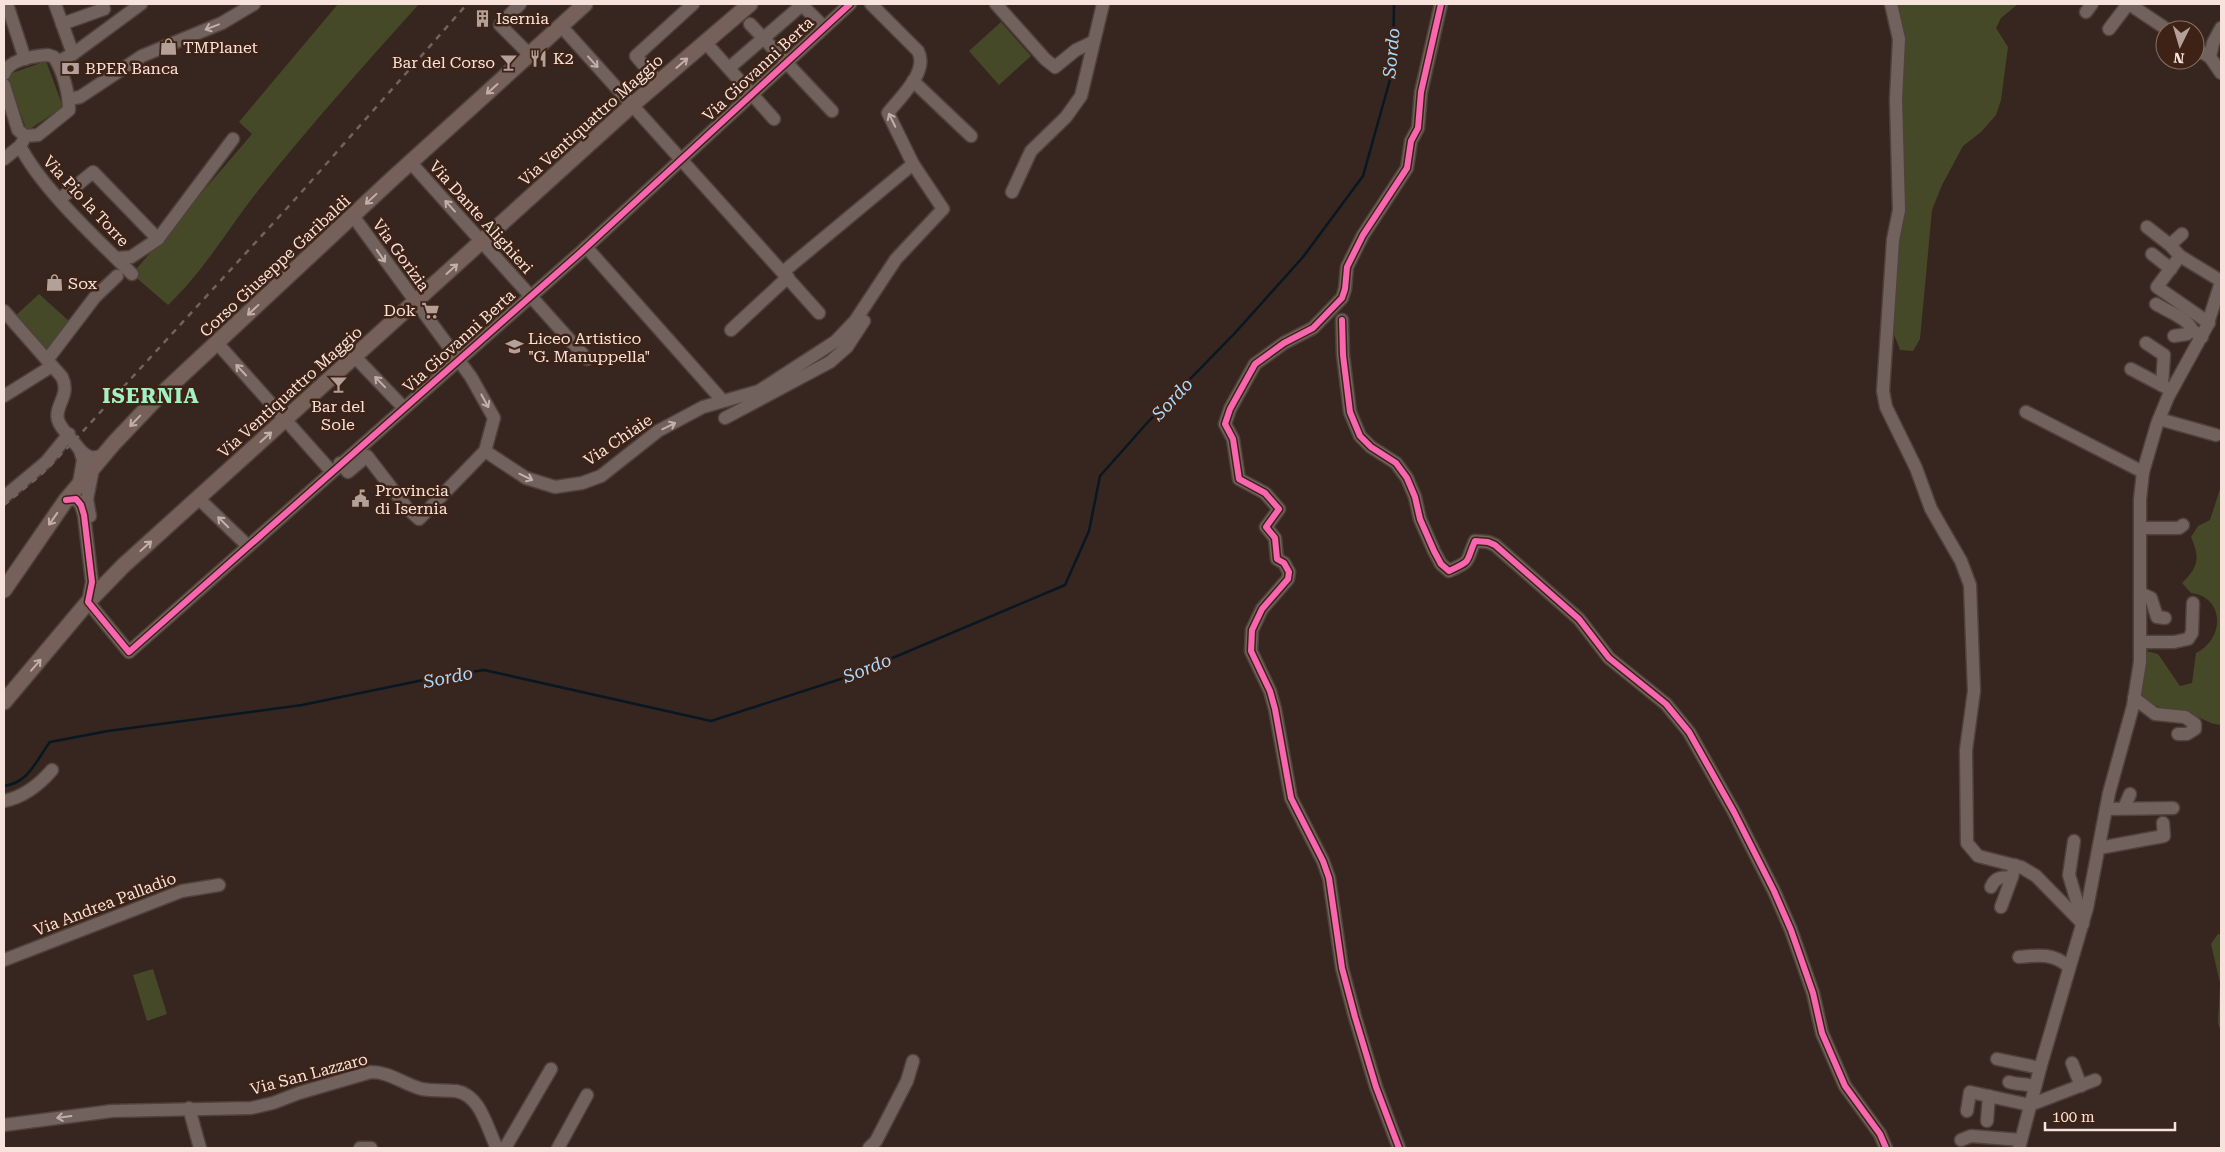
<svg xmlns="http://www.w3.org/2000/svg" width="2225" height="1152" viewBox="0 0 2225 1152" font-family="'Roboto Serif',serif">
<style>
.green{fill:#464928}
.lines{fill:none;stroke-linecap:round;stroke-linejoin:round}
.stream{stroke:#081722;stroke-width:2.5}
.minor-casing{stroke:#4f413b;stroke-width:15}
.major-casing{stroke:#4f413b;stroke-width:18}
.minor{stroke:#72625d;stroke-width:12}
.major{stroke:#76615a;stroke-width:15}
.rail{stroke:#72625e;stroke-width:2.5;stroke-dasharray:6 6;stroke-linecap:butt}
.cycleway-casing{stroke:#3f2216;stroke-width:9}
.cycleway{stroke:#f766af;stroke-width:6}
.oneway{stroke:#c2afa9}
.oneway2{stroke:#c3afa7}
.labels{text-anchor:middle;dominant-baseline:central;stroke-width:5;stroke-linejoin:round;paint-order:stroke}
.poi-label{font-size:16px;fill:#f7e3db;stroke:#3f2216;text-anchor:start}
.street-label{font-size:16px;fill:#f7e3db;stroke:#3f2216}
.water-label{font-size:18px;font-style:italic;fill:#a7dafc;stroke:#3f2216}
.district-label{font-size:21px;font-weight:bold;letter-spacing:1px;fill:#a1f1c5;stroke:#3f2216}
</style>
<rect width="100%" height="100%" fill="#36261f"/>
<g class="green">
<path d="M338 4H419C364 65 309 127 257 192 228 229 203 272 168 305L132 274 252 134 239 122Z"/>
<polygon points="1899,4 2018,4 2001,18 1996,28 2008,47 2001,100 1996,115 1981,132 1963,146 1942,185 1932,210 1920,339 1913,351 1900,350 1893,332"/>
<polygon points="1001,22 1031,56 999,85 969,51"/>
<polygon points="46,61 63,107 27,131 7,75"/>
<polygon points="39,294 70,322 46,350 13,318"/>
<path d="M2221 486V725C2208 724 2199 716 2187 713 2166 707 2158 711 2140 694L2146 651 2158 654 2180 686 2192 683 2196 653C2225 639 2225 597 2191 593L2182 583C2199 566 2200 558 2191 537L2198 526 2210 520Z"/>
<polygon points="2218,934 2221,935 2220,1029 2218,1023 2220,983 2211,944"/>
<polygon points="153,969 167,1014 147,1021 133,975"/>
</g>
<g class="lines">
<path class="stream" d="M4 786C29 783 36 760 50 742L108 731 302 705 433 678 484 670 711 721 850 676 1065 585 1089 531 1100 476 1147 423 1234 334 1303 257 1363 176 1393 69 1394 4"/>
<defs>
<g id="minor">
<polyline points="7,4 25,59"/>
<polyline points="55,4 73,54"/>
<polyline points="520,4 500,25 526,51 528,57"/>
<polyline points="801,4 824,27"/>
<polyline points="996,4 1045,59 1055,67 1076,50 1093,42"/>
<polyline points="1891,4 1899,39 1896,99 1899,210 1893,240 1883,391 1886,407 1916,468 1931,509 1961,561 1970,585 1974,691 1966,750 1967,843 1978,856 2021,867 2036,876 2083,924"/>
<polyline points="2129,4 2168,30"/>
<polyline points="2086,12 2092,4"/>
<polyline points="62,24 104,9 102,4"/>
<polyline points="750,24 832,111"/>
<polyline points="561,26 819,313"/>
<polyline points="2221,28 2213,43 2210,57 2221,73"/>
<polyline points="2109,29 2128,4"/>
<polyline points="705,42 774,119"/>
<polyline points="2195,48 2210,57"/>
<polyline points="57,62 73,54 141,4"/>
<polyline points="729,68 803,4"/>
<path d="M4 74C9 59 34 56 48 55L54 57C63 71 69 93 69 110L38 135 25 136"/>
<polyline points="913,81 971,136"/>
<polyline points="658,82 636,56 693,4"/>
<polyline points="4,85 18,130 25,136"/>
<polyline points="69,99 80,97 142,56 222,23 254,4"/>
<path d="M20 146C42 189 97 239 132 274"/>
<polyline points="4,159 20,146 23,141"/>
<polyline points="411,163 587,359"/>
<polyline points="1012,192 1031,151 1066,117 1081,96 1103,4"/>
<polyline points="60,199 93,172 158,239"/>
<polyline points="2147,227 2170,245"/>
<polyline points="2182,234 2170,245 2180,256 2221,281"/>
<polyline points="586,247 722,400"/>
<polyline points="2152,254 2171,269"/>
<polyline points="2180,256 2157,287 2209,323"/>
<polyline points="117,258 131,257 158,239 233,139"/>
<polyline points="783,272 913,164"/>
<path d="M2156 304C2167 311 2188 318 2192 330L2202 337"/>
<path d="M4 311 62 377C71 396 54 405 58 420 61 430 74 441 80 450"/>
<path d="M1342 320 1343 355 1350 412 1360 436 1371 447 1396 463 1407 478 1415 497 1420 519 1434 551 1441 564 1449 571C1473 560 1465 563 1475 541L1488 542 1495 545 1579 619 1609 658 1666 704 1689 732 1734 812 1774 891 1791 930 1813 993 1822 1033 1845 1086 1880 1134 1886 1148"/>
<polyline points="731,330 788,277"/>
<polyline points="2174,336 2187,334 2192,330"/>
<polyline points="2146,343 2164,355 2162,385"/>
<polyline points="218,344 331,471"/>
<polyline points="355,357 404,408"/>
<polyline points="47,360 95,297 117,276"/>
<polyline points="2131,369 2167,388"/>
<polyline points="4,396 52,366"/>
<polyline points="2026,412 2143,472"/>
<polyline points="725,418 830,362 847,347 864,321"/>
<polyline points="2159,419 2216,435"/>
<path d="M485 451 526 478 555 487 582 483 601 476 658 431 703 407 759 391 836 341 855 321 896 259 943 209 913 164 888 113C900 97 929 72 918 51L871 4"/>
<polyline points="340,463 348,472 367,456 407,508 419,519 485,451 494,418 471,377 353,216"/>
<path d="M79 483 83 460 80 450C89 458 92 459 104 455"/>
<polyline points="4,497 46,462 69,434"/>
<polyline points="198,498 248,546"/>
<polyline points="66,500 76,499 81,505 84,515 92,582 88,602 129,652 581,252 850,4"/>
<polyline points="90,516 87,499 93,469"/>
<polyline points="2140,528 2179,528 2183,525"/>
<polyline points="2140,593 2151,598 2157,617 2165,618"/>
<polyline points="2140,642 2174,642 2188,639 2192,633 2193,603"/>
<polyline points="2134,698 2155,714 2185,717 2195,724 2195,729 2187,734 2178,734"/>
<path d="M4 801C24 797 39 785 52 770"/>
<polyline points="2124,808 2130,794"/>
<polyline points="2106,809 2173,808"/>
<polyline points="2074,841 2069,875 2083,922"/>
<polyline points="2099,848 2164,836 2163,823"/>
<path d="M1991 887C1995 877 2002 877 2012 877L2015 865"/>
<polyline points="2001,907 2012,877"/>
<path d="M2019 957C2038 955 2054 953 2069 967"/>
<polyline points="4,960 182,891 219,885"/>
<polyline points="1997,1059 2040,1068"/>
<polyline points="2072,1063 2081,1086"/>
<path d="M2009 1082C2018 1085 2026 1083 2035 1087"/>
<polyline points="189,1108 200,1148"/>
<polyline points="1967,1111 1970,1092 2030,1105 2095,1080"/>
<polyline points="1987,1121 1989,1096"/>
<path d="M4 1125 112 1111 251 1108 273 1103 299 1093 371 1072C390 1072 403 1084 422 1089 433 1091 445 1090 456 1091 481 1095 487 1129 497 1148"/>
<polyline points="1961,1140 1971,1136 2021,1140"/>
<polyline points="360,1148 371,1148"/>
<polyline points="505,1148 551,1069"/>
<polyline points="558,1148 587,1095"/>
<polyline points="869,1148 876,1141 907,1081 913,1061"/>
<polyline points="1399,1148 1376,1087 1355,1017 1342,968 1329,878 1323,861 1291,798 1275,709 1270,691 1251,651 1252,630 1262,609 1288,579 1289,572 1284,563 1277,559 1275,538 1266,527 1279,509 1265,493 1239,479 1233,439 1225,424 1230,409 1255,364 1284,343 1313,328 1342,298 1345,289 1347,267 1363,235 1407,168 1411,141 1418,128 1421,92 1441,4"/>
<polyline points="2019,1148 2041,1065 2087,908 2109,793 2133,706 2140,662 2140,499 2143,472 2157,424 2168,397 2207,326 2221,282"/>
</g>
<g id="major">
<polyline points="4,590 66,500 114,443 152,403 392,179 585,4"/>
<polyline points="4,702 88,602 123,566 631,106 750,4"/>
</g>
</defs>
<use href="#minor" class="minor-casing"/>
<use href="#major" class="major-casing"/>
<use href="#minor" class="minor"/>
<use href="#major" class="major"/>
<polyline class="rail" points="4,505 41,475 74,441 298,196 467,4"/>
<defs>
<g id="cycleway">
<path d="M1342 320 1343 355 1350 412 1360 436 1371 447 1396 463 1407 478 1415 497 1420 519 1434 551 1441 564 1449 571C1473 560 1465 563 1475 541L1488 542 1495 545 1579 619 1609 658 1666 704 1689 732 1734 812 1774 891 1791 930 1813 993 1822 1033 1845 1086 1880 1134 1886 1148"/>
<polyline points="66,500 76,499 81,505 84,515 92,582 88,602 129,652 581,252 850,4"/>
<polyline points="1399,1148 1376,1087 1355,1017 1342,968 1329,878 1323,861 1291,798 1275,709 1270,691 1251,651 1252,630 1262,609 1288,579 1289,572 1284,563 1277,559 1275,538 1266,527 1279,509 1265,493 1239,479 1233,439 1225,424 1230,409 1255,364 1284,343 1313,328 1342,298 1345,289 1347,267 1363,235 1407,168 1411,141 1418,128 1421,92 1441,4"/>
</g>
</defs>
<use href="#cycleway" class="cycleway-casing"/>
<use href="#cycleway" class="cycleway"/>
</g>
<defs><path id="oneway-shaft" d="M-6 0H5M1.5-3L5.5 0L1.5 3" fill="none" stroke-width="1.6" stroke-linecap="round" stroke-linejoin="round" transform="scale(1.25)"/></defs>
<g class="oneway">
<use href="#oneway-shaft" transform="translate(212 27) rotate(159)"/>
<use href="#oneway-shaft" transform="translate(593 62) rotate(48)"/>
<use href="#oneway-shaft" transform="translate(892 120) rotate(-116)"/>
<use href="#oneway-shaft" transform="translate(450 206) rotate(-132)"/>
<use href="#oneway-shaft" transform="translate(381 256) rotate(55)"/>
<use href="#oneway-shaft" transform="translate(241 370) rotate(-133)"/>
<use href="#oneway-shaft" transform="translate(380 382) rotate(-134)"/>
<use href="#oneway-shaft" transform="translate(485 401) rotate(61)"/>
<use href="#oneway-shaft" transform="translate(669 426) rotate(-26)"/>
<use href="#oneway-shaft" transform="translate(526 477) rotate(26)"/>
<use href="#oneway-shaft" transform="translate(223 522) rotate(-135)"/>
<use href="#oneway-shaft" transform="translate(64 1117) rotate(172)"/>
</g>
<g class="oneway2">
<use href="#oneway-shaft" transform="translate(682 63) rotate(-41)"/>
<use href="#oneway-shaft" transform="translate(492 89) rotate(138)"/>
<use href="#oneway-shaft" transform="translate(371 199) rotate(137)"/>
<use href="#oneway-shaft" transform="translate(452 269) rotate(-42)"/>
<use href="#oneway-shaft" transform="translate(253 310) rotate(137)"/>
<use href="#oneway-shaft" transform="translate(135 421) rotate(134)"/>
<use href="#oneway-shaft" transform="translate(266 437) rotate(-42)"/>
<use href="#oneway-shaft" transform="translate(53 519) rotate(125)"/>
<use href="#oneway-shaft" transform="translate(146 546) rotate(-42)"/>
<use href="#oneway-shaft" transform="translate(36 665) rotate(-49)"/>
</g>
<defs>
<symbol id="building-bare" viewBox="-9 -9 18 18"><path d="M-4-6H4V6H1V3H-1V6H-4ZM-2.5-4.3h1.7v1.8h-1.7ZM.8-4.3h1.7v1.8H.8ZM-2.5-1h1.7V.8h-1.7ZM.8-1h1.7V.8H.8Z" fill="#b3a199" stroke="#3f2216" stroke-width="2.5" paint-order="stroke"/></symbol>
<symbol id="shop-bare" viewBox="-9 -9 18 18"><path d="M-5-2.5h2.3a2.7 3.5 0 0 1 5.4 0H5L5.5 6h-11ZM-1.5-2.5h3a1.5 2.3 0 0 0-3 0Z" fill="#b3a199" stroke="#3f2216" stroke-width="2.5" paint-order="stroke"/></symbol>
<symbol id="restaurant-bare" viewBox="-9 -9 18 18"><path d="M-5-6h1v4h1v-4h1v4h1v-4h1v5L-1.5 .5V6h-2V.5L-5-1ZM5-6V6H3V1.5H1.5Q1.5-4 5-6Z" fill="#b3a199" stroke="#3f2216" stroke-width="2.5" paint-order="stroke"/></symbol>
<symbol id="bar-bare" viewBox="-9 -9 18 18"><path d="M-6-5H6L.8 .8V4.5H3.5V6h-7V4.5H-.8V.8Z" fill="#b3a199" stroke="#3f2216" stroke-width="2.5" paint-order="stroke"/></symbol>
<symbol id="bank-bare" viewBox="-9 -9 18 18"><path d="M-6-4H6V4H-6ZM0-2.3a2.3 2.3 0 1 0 0 4.6a2.3 2.3 0 1 0 0-4.6Z" fill="#b3a199" stroke="#3f2216" stroke-width="2.5" paint-order="stroke"/></symbol>
<symbol id="supermarket-bare" viewBox="-9 -9 18 18"><path d="M-6-5.5h2.5l.6 2H6L4.5 2H-2.5L-4.4-4H-6ZM-1.5 3.2a1.3 1.3 0 1 0 .1 0ZM3 3.2a1.3 1.3 0 1 0 .1 0Z" fill="#b3a199" stroke="#3f2216" stroke-width="2.5" paint-order="stroke"/></symbol>
<symbol id="school-bare" viewBox="-9 -9 18 18"><path d="M0-5L7-2L0 1L-7-2ZM-4 1L0 2.5L4 1V4Q0 6-4 4Z" fill="#b3a199" stroke="#3f2216" stroke-width="2.5" paint-order="stroke"/></symbol>
<symbol id="civic-bare" viewBox="-9 -9 18 18"><path d="M-.6-6.5H3V-4.5H.6V-3L4-1V1h2V6H-6V1h2V-1L-.6-3ZM-1.2 2.5V6h2.4V2.5Z" fill="#b3a199" stroke="#3f2216" stroke-width="2.5" paint-order="stroke"/></symbol>
</defs>
<g fill-rule="evenodd">
<use href="#building-bare" x="470" y="6" width="25" height="25"/>
<use href="#shop-bare" x="156" y="34" width="25" height="25"/>
<use href="#restaurant-bare" x="526" y="46" width="25" height="25"/>
<use href="#bar-bare" x="496" y="50" width="25" height="25"/>
<use href="#bank-bare" x="58" y="56" width="25" height="25"/>
<use href="#shop-bare" x="42" y="270" width="25" height="25"/>
<use href="#supermarket-bare" x="418" y="298" width="25" height="25"/>
<use href="#school-bare" x="502" y="334" width="25" height="25"/>
<use href="#bar-bare" x="326" y="372" width="25" height="25"/>
<use href="#civic-bare" x="348" y="486" width="25" height="25"/>
</g>
<g class="labels">
<g class="poi-label">
<text x="496" y="18">Isernia</text>
<text x="183" y="47">TMPlanet</text>
<text x="553" y="58">K2</text>
<text x="495" y="62" text-anchor="end">Bar del Corso</text>
<text x="85" y="68">BPER Banca</text>
<text x="68" y="283">Sox</text>
<text x="416" y="310" text-anchor="end">Dok</text>
<text x="528" y="338">Liceo Artistico<tspan x="528" dy="18">"G. Manuppella"</tspan></text>
<text x="338" y="406" text-anchor="middle">Bar del<tspan x="338" dy="18">Sole</tspan></text>
<text x="375" y="490">Provincia<tspan x="375" dy="18">di Isernia</tspan></text>
</g>
<g class="street-label">
<text transform="translate(758 69) rotate(-43)">Via Giovanni Berta</text>
<text transform="translate(591 120) rotate(-42)">Via Ventiquattro Maggio</text>
<text transform="translate(86 201) rotate(47)">Via Pio la Torre</text>
<text transform="translate(481 217) rotate(48)">Via Dante Alighieri</text>
<text transform="translate(401 255) rotate(54)">Via Gorizia</text>
<text transform="translate(275 266) rotate(-43)">Corso Giuseppe Garibaldi</text>
<text transform="translate(459 341) rotate(-42)">Via Giovanni Berta</text>
<text transform="translate(290 392) rotate(-42)">Via Ventiquattro Maggio</text>
<text transform="translate(618 440) rotate(-34)">Via Chiaie</text>
<text transform="translate(105 904) rotate(-21)">Via Andrea Palladio</text>
<text transform="translate(309 1074) rotate(-15)">Via San Lazzaro</text>
</g>
<g class="water-label">
<text transform="translate(1391 53) rotate(-85)">Sordo</text>
<text transform="translate(1172 399) rotate(-47)">Sordo</text>
<text transform="translate(867 668) rotate(-22)">Sordo</text>
<text transform="translate(448 677) rotate(-11)">Sordo</text>
</g>
<g class="district-label">
<text x="151" y="396">ISERNIA</text>
</g>
</g>
<rect width="2225" height="1152" fill="none" stroke="#f7e3db" stroke-width="10"/>
<g transform="translate(2180 45) rotate(185)"><circle r="24" fill="#3f2216" stroke="#896f65"/>
<path d="M0-4L9 19L0 12L-9 19Z" fill="#b3a199"/>
<text y="-8" font-size="14" font-weight="bold" text-anchor="middle" fill="#f7e3db">N</text>
</g>
<path d="M2045 1122v8h130v-8" fill="none" stroke="#f7e3db" stroke-width="2.5"/>
<text x="2052" y="1122" font-size="15" fill="#f7e3db" stroke="#3f2216" stroke-width="4" paint-order="stroke">100 m</text>
</svg>
